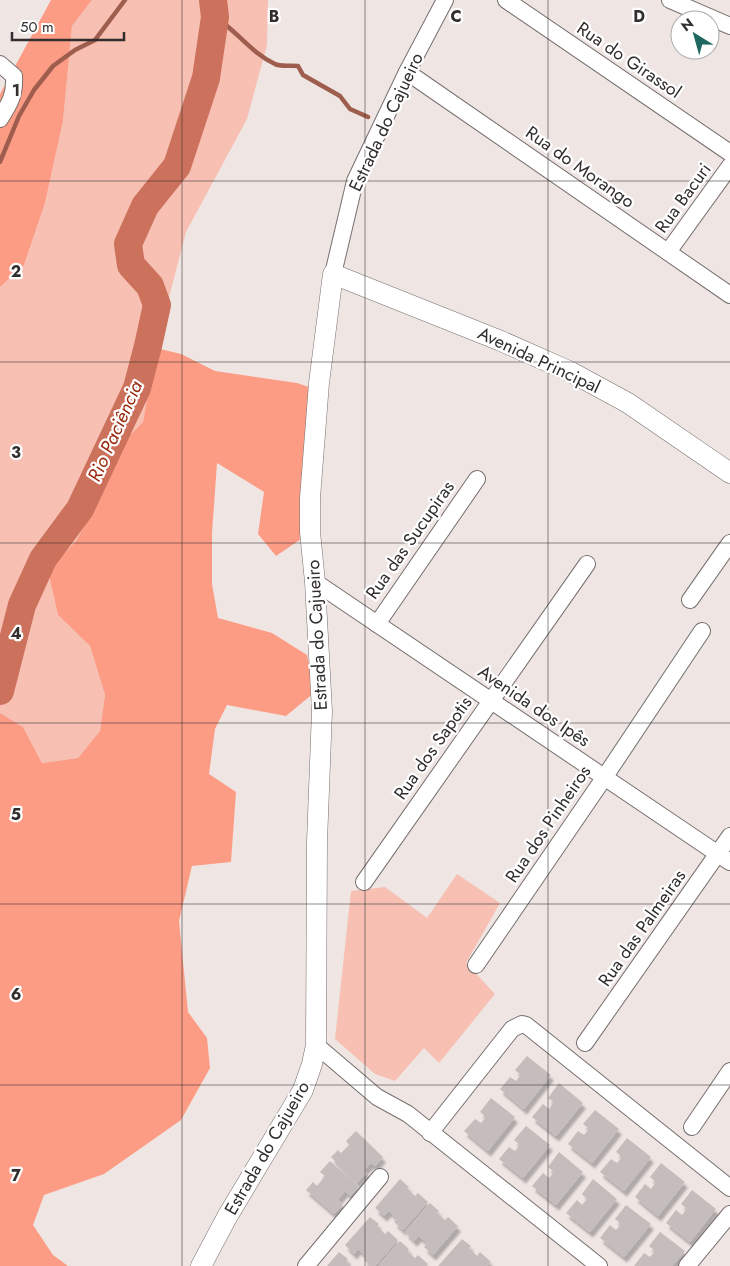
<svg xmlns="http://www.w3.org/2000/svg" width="730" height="1266" viewBox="0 0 730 1266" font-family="Jost,sans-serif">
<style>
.green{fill:#f7c0b3}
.forest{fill:#fc9c85}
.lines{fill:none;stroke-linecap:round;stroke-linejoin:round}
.stream{stroke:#9e5d4d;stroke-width:4.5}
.river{stroke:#cc715b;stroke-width:28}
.building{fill:#c5bdbb;filter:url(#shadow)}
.minor-casing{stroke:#766f6d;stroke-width:18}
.tertiary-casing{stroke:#766f6d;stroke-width:21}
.minor{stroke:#fff;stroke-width:16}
.tertiary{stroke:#fff;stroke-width:20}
.grid{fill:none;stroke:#312e2d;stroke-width:1;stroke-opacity:0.55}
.labels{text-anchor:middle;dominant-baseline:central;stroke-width:4.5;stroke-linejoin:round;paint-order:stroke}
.street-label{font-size:18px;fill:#312e2d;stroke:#fff}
.water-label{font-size:19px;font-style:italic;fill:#982a0f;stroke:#fff}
.grid-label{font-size:16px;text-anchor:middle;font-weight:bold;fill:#312e2d;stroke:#fff;stroke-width:4.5;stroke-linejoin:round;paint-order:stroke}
</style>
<defs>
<filter id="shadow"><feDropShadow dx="3" dy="5.5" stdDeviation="1" flood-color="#0004"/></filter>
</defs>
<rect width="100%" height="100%" fill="#efe6e4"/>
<g class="green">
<polygon points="92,0 268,0 267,45 247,119 186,232 156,348 143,422 119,446 98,502 76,541 48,571 58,615 90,646 105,695 100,731 78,758 42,763 23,727 0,713 0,287 24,265 45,203 63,121 72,26"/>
<polygon points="457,874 500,903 466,963 495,994 439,1063 424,1048 395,1081 375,1074 335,1039 351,891 385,887 427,918"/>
</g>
<g class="forest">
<polygon points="51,0 92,0 72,26 63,121 45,203 24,265 0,287 0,94"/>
<polygon points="156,348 181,354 215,371 297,383 312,388 301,539 276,556 258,534 264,492 217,463 212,533 212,584 218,618 272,633 307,655 315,692 286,716 227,705 215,729 209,774 236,792 231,862 192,866 179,921 188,1012 207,1038 210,1068 181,1120 104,1174 44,1195 33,1225 53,1255 68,1266 0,1266 0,713 23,727 42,763 78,758 100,731 105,695 90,646 58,615 48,571 76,541 98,502 119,446 143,422"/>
</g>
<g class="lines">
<g class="stream">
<path d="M215 17C236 30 251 53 275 64 280 67 291 65 298 66L303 75 340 96 350 109 368 117"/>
<polyline points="0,162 19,116 34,90 53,66 75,50 95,40 125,0"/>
</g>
<polyline class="river" points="0,691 22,605 43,559 80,509 137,388 148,346 157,305 150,286 131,265 128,244 145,206 177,166 206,78 215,17 213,0"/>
</g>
<g class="building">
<polygon points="527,1056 551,1075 524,1109 500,1089 510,1077 516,1081 521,1075 515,1070"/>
<polygon points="559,1083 583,1103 556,1136 532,1117 543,1104 549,1109 554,1102 548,1098"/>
<polygon points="491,1098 515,1117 488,1151 464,1131 475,1119 481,1123 486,1117 480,1112"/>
<polygon points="595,1110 619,1129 592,1163 568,1144 578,1131 584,1135 589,1129 583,1124"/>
<polygon points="526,1126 550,1145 523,1178 499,1159 509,1147 515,1151 520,1145 514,1140"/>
<polygon points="356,1131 383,1157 375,1166 371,1163 364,1170 367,1173 357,1183 331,1157 338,1150 341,1153 349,1145 346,1141"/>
<polygon points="627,1138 651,1157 624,1191 600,1172 611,1159 617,1163 622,1157 616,1152"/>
<polygon points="559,1152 583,1172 556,1205 532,1186 543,1173 549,1178 554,1172 548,1167"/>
<polygon points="330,1161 359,1186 350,1196 345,1191 338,1200 343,1204 334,1214 306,1190 313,1182 317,1186 325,1176 320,1172"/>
<polygon points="661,1163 685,1182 658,1216 635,1197 645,1184 651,1189 656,1182 650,1177"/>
<polygon points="400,1179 409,1187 407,1188 415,1196 418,1193 428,1202 403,1230 394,1222 397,1219 389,1211 384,1216 375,1208"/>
<polygon points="593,1179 617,1199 590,1232 566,1213 577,1200 582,1205 587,1199 582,1194"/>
<polygon points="692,1190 716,1209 690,1242 666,1223 676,1210 682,1215 687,1209 681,1204"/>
<polygon points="430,1203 439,1211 437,1213 445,1220 448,1217 458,1226 433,1255 424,1247 427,1243 419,1236 414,1241 405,1232"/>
<polygon points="626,1205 651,1224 624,1257 600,1238 610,1225 616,1230 621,1224 615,1219"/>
<polygon points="370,1217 379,1224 377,1226 385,1234 388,1231 398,1240 375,1266 370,1266 364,1260 367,1257 358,1249 354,1254 345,1245"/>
<polygon points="660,1232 685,1251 672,1266 634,1266 644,1253 650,1257 655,1251 649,1246"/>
<polygon points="462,1239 471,1246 469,1248 477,1256 480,1252 491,1262 487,1266 438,1266"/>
<polygon points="400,1241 409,1249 407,1251 415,1258 418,1255 428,1264 427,1266 378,1266"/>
<polygon points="339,1252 348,1259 346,1262 351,1266 327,1266"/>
</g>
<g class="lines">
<defs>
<g id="minor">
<polyline points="506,0 730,153"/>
<polyline points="670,0 730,26"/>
<path d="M0 64 14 76C15 95 10 103 0 119"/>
<polyline points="407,72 730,295"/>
<polyline points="668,252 730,166"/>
<polyline points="333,274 355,181 407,72 445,0"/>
<polyline points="315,582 730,862"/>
<polyline points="690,600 730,543"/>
<polyline points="377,624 477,479"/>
<polyline points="364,882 587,564"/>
<polyline points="476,965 604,778 702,631"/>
<polyline points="585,1043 730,836"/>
<polyline points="316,1045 377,1097 408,1114 599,1266"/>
<polyline points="692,1127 730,1071"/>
<polyline points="430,1133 512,1029 522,1024 526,1025 730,1188"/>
<polyline points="306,1266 380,1177"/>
<polyline points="687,1266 730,1214"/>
</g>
<polyline id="tertiary" points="201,1266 227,1217 303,1090 312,1064 316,1045 317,842 322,711 315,582 310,532 310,498 319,383 333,274 501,341 571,372 628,403 730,473"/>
</defs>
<use href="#minor" class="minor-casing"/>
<use href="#tertiary" class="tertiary-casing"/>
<use href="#minor" class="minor"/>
<use href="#tertiary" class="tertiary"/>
</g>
<path class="grid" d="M182 0V1266M365 0V1266M548 0V1266M0 181H730M0 362H730M0 543H730M0 723H730M0 904H730M0 1085H730"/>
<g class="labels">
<g class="street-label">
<text transform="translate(629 60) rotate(34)">Rua do Girassol</text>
<text transform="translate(386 122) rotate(-65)">Estrada do Cajueiro</text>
<text transform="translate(580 167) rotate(35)">Rua do Morango</text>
<text transform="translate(683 198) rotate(-54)">Rua Bacuri</text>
<text transform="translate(539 360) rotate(25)">Avenida Principal</text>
<text transform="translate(410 540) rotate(-55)">Rua das Sucupiras</text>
<text transform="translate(317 635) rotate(-93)">Estrada do Cajueiro</text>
<text transform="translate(534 706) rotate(34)">Avenida dos Ipês</text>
<text transform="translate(433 748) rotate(-55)">Rua dos Sapotis</text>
<text transform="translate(548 824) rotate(-56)">Rua dos Pinheiros</text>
<text transform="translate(642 928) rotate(-55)">Rua das Palmeiras</text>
<text transform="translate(267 1148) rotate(-60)">Estrada do Cajueiro</text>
</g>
<g class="water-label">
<text transform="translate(115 431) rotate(-66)">Rio Paciência</text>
</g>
</g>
<g class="grid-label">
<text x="274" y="22">B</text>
<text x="456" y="22">C</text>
<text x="639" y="22">D</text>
<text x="16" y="96">1</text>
<text x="16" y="277">2</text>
<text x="16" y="458">3</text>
<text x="16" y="639">4</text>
<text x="16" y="820">5</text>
<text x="16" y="1000">6</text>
<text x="16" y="1181">7</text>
</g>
<g transform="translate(695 35) rotate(323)"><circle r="24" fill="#ffffff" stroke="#adabab"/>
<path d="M0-4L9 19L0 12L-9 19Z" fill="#1f6860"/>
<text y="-8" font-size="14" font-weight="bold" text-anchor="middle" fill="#312e2d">N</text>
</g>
<path d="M12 32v8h112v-8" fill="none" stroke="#312e2d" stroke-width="2.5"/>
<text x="20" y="32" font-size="15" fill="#312e2d" stroke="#ffffff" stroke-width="4" paint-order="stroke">50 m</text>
</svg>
